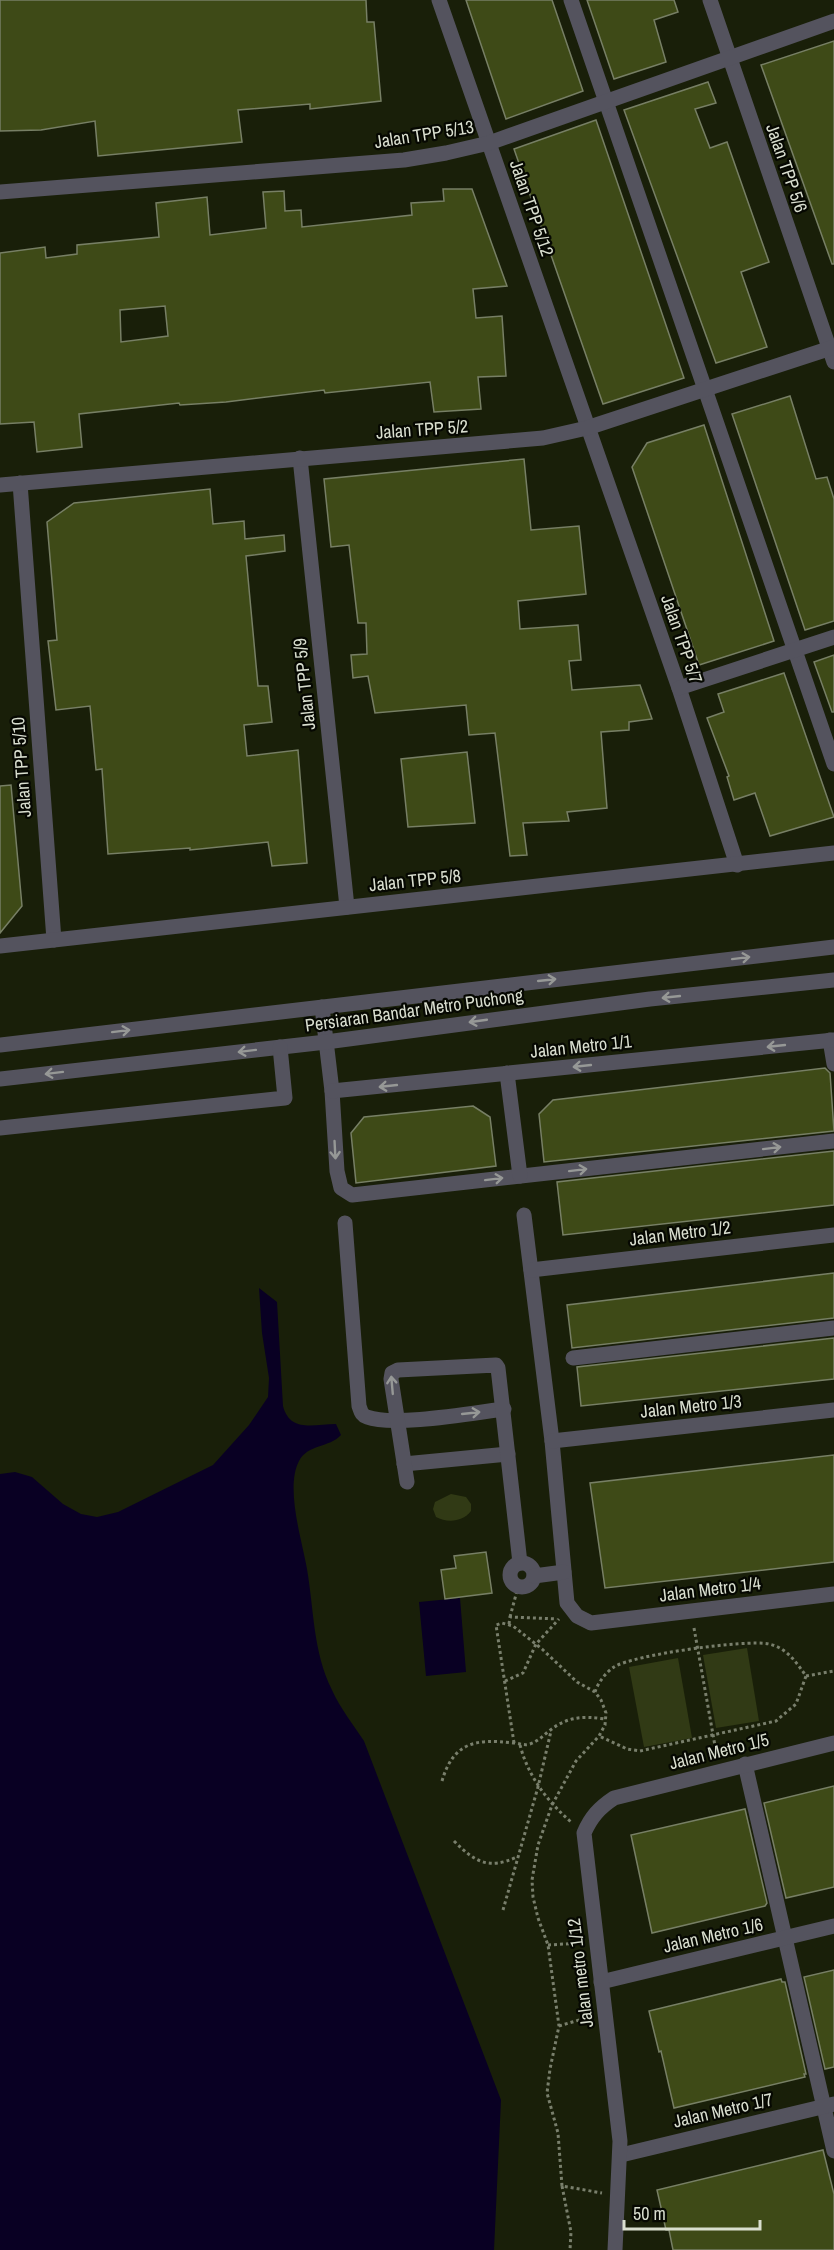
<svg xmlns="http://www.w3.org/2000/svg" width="834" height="2250" viewBox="0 0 834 2250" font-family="'Archivo Narrow',sans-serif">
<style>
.green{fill:#313a15}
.water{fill:#090023}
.building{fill:#3e4a17;stroke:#777f65;stroke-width:1.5;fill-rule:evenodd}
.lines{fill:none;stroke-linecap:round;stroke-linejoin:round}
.path{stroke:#797f6c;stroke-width:3;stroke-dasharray:3 3;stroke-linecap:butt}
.minor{stroke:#54535e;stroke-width:15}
.oneway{stroke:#969896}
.labels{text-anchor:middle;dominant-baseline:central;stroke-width:4.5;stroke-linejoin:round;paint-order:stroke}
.street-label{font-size:18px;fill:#d9decf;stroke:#060802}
</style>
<rect width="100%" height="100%" fill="#191f09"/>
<g class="green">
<path d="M451 1494 466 1497 471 1504V1511C463 1522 447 1523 436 1517L433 1509 435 1502Z"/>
<polygon points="747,1648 759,1721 716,1728 703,1655"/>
<polygon points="678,1658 692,1738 644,1747 629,1667"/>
</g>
<g class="water">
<path d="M259 1288 277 1302 283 1406C290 1433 314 1424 336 1424L341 1435C329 1448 308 1444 299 1461 285 1488 302 1540 307 1569 314 1610 313 1652 332 1690 340 1708 353 1724 364 1741L501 2100 494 2250H0V1474L15 1472 32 1477 63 1504 81 1514 97 1517 118 1512 213 1465 249 1425 268 1397 269 1378 262 1333Z"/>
<polygon points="460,1598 466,1672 426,1676 419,1602"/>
</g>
<g class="building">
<polygon points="0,0 366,0 367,22 374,22 381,101 310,109 310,104 238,110 242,142 98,156 95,121 41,130 0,131"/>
<polygon points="466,0 552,0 583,91 506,119"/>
<polygon points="587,0 674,0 678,12 654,20 666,62 614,79"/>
<polygon points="834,41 834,264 832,264 761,65"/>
<polygon points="708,82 716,103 695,109 710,148 727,142 769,262 741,272 767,347 716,363 624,110"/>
<polygon points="596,120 684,378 603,404 514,149"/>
<path d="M443 189H472L507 286 473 289 476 318 502 316 506 376 478 377 481 409 434 412 430 382 325 393 324 390 226 402 180 405 179 403 79 414 82 447 37 452 34 422 0 424V253L45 247 46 258 77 254V245L159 237 156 203 207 197 210 235 266 228 263 192 284 191 285 211 301 210 302 227 412 215 411 203 444 201ZM165 306 168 336 121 342 120 310Z"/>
<polygon points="790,396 816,479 827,477 834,499 834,621 805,630 732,414"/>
<polygon points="704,425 774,641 699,665 632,467 647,443"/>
<polygon points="524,459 531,530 579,526 586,594 518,601 520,629 578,625 581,660 569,661 572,690 640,685 652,719 629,722 629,730 601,732 607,808 567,812 569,821 523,823 527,855 510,856 495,733 469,735 466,705 375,713 368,676 353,678 351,655 367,654 366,623 358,623 349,545 331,547 324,479"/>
<polygon points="210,489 213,524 244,521 245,539 284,535 285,551 246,556 258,686 268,686 272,722 244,725 247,756 298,750 307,863 272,866 268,842 190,850 190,848 108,854 102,769 96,770 90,706 56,710 48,641 57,640 47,522 74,503"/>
<polygon points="834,655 834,712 832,712 814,662"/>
<polygon points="784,673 834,817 770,836 755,793 734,800 727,777 729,776 707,718 724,712 718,694"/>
<polygon points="467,752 475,823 408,827 401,759"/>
<polygon points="11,785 22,906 0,933 0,786"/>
<polygon points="825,1068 830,1073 834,1131 544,1162 539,1114 553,1100"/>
<polygon points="473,1106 490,1117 496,1166 356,1183 351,1133 364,1117"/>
<polygon points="834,1151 834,1205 563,1235 557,1182"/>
<polygon points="834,1273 834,1318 572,1348 567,1305"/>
<polygon points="834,1338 834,1379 581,1406 577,1367"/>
<polygon points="834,1455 834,1562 605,1588 590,1483"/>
<polygon points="486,1552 492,1593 445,1599 441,1570 456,1568 454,1556"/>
<polygon points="834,1786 834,1887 786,1898 764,1803"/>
<polygon points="745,1809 767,1903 765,1906 652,1933 631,1835"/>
<polygon points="834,1970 834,2067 825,2069 804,1977"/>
<polygon points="781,1979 782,1982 785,1982 806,2074 804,2074 805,2077 674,2108 661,2051 659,2052 649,2011"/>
<polygon points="823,2150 834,2194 834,2250 673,2250 669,2230 666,2230 657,2190"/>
</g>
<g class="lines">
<g class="path">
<polyline points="510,1617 518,1587"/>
<polyline points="509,1624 510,1617 557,1619"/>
<polyline points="694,1628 717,1757"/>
<polyline points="806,1676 834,1671"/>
<polyline points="505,1681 523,1673 536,1644 559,1619"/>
<path d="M595 1692C598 1683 605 1673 614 1667 632 1655 747 1639 769 1644 787 1648 796 1662 806 1676L796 1704 776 1721 640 1751 627 1749 599 1736"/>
<polyline points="514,1743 496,1625 502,1623 513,1626 542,1649 577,1682 595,1692 601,1700 606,1713 605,1725 599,1736 576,1761 552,1805 538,1845 532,1880 533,1897 538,1918 548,1945 559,2026 550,2069 547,2093 558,2133 562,2186 602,2193"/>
<path d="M520 1745C528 1776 547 1801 571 1822"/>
<path d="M442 1781C453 1743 475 1738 513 1743 519 1743 524 1746 530 1744 538 1741 543 1736 549 1731 568 1716 583 1716 605 1719"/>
<path d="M454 1841C475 1862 488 1870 517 1857"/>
<polyline points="503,1910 538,1787 551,1731"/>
<polyline points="548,1945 582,1943"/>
<polyline points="559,2026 589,2017"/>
<polyline points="562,2186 571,2232 570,2250"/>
</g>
<g class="minor">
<polyline points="439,0 679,688 737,865"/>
<polyline points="571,0 834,764"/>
<polyline points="710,0 834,362"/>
<polyline points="0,192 404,160 446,153 489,143 834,21"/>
<polyline points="300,458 347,907"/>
<polyline points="20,483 54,940"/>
<polyline points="0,485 543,438 587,428 834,347"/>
<polyline points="679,688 834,637"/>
<polyline points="0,946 834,853"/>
<polyline points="322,1007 332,1091 337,1171 341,1188 352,1195 834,1141"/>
<polyline points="830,1040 834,1064"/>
<polyline points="0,1045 834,947"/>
<polyline points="507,1073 520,1176"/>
<polyline points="0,1079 326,1042 650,999 834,980"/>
<polyline points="332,1091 834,1040"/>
<polyline points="0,1128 285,1098 280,1047"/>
<polyline points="524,1215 552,1441 567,1603 577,1616 591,1623 834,1594"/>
<path d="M345 1223 359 1406C361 1411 361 1415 367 1417 394 1427 472 1413 504 1409"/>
<polyline points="531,1270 834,1235"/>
<polyline points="573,1358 834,1328"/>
<polyline points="552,1441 834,1410"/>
<polyline points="404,1464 508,1454"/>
<polyline points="407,1482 391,1379 392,1373 398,1370 496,1365 498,1368 520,1563"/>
<circle cx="522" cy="1575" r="12"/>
<polyline points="534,1576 564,1572"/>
<polyline points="745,1764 834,2151"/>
<polyline points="601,1982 834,1926"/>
<polyline points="621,2155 834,2104"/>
<path d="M615 2250 620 2141 584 1833C591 1817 599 1808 614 1798L834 1743"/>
</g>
</g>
<defs><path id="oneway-shaft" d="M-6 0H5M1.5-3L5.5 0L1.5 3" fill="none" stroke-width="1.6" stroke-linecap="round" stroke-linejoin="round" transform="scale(1.5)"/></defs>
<g class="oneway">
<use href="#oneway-shaft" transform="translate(741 958) rotate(-7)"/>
<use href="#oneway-shaft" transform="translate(547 980) rotate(-6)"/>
<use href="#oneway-shaft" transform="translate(671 997) rotate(174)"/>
<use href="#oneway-shaft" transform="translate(478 1021) rotate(172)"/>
<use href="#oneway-shaft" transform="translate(121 1031) rotate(-7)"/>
<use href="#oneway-shaft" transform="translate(776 1046) rotate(174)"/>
<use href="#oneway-shaft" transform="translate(247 1051) rotate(173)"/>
<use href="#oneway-shaft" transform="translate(582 1066) rotate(174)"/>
<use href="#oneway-shaft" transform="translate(54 1073) rotate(173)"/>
<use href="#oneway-shaft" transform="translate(388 1086) rotate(174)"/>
<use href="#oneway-shaft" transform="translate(772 1148) rotate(-7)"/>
<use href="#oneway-shaft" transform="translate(335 1150) rotate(87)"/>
<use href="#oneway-shaft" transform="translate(578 1170) rotate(-7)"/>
<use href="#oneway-shaft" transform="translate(494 1179) rotate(-7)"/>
<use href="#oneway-shaft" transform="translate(392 1385) rotate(-95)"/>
<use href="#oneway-shaft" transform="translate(471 1413) rotate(-6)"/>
</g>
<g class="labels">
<g class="street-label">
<text transform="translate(424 134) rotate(-9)">Jalan TPP 5/13</text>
<text transform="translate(787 168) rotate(71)">Jalan TPP 5/6</text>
<text transform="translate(532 208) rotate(71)">Jalan TPP 5/12</text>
<text transform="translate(422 429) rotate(-4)">Jalan TPP 5/2</text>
<text transform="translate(682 639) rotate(71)">Jalan TPP 5/7</text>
<text transform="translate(304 684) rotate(-96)">Jalan TPP 5/9</text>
<text transform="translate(21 767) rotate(-94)">Jalan TPP 5/10</text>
<text transform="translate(415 880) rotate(-6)">Jalan TPP 5/8</text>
<text transform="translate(414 1010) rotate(-8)">Persiaran Bandar Metro Puchong</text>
<text transform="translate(581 1046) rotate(-6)">Jalan Metro 1/1</text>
<text transform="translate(680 1233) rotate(-7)">Jalan Metro 1/2</text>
<text transform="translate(691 1406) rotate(-6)">Jalan Metro 1/3</text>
<text transform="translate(710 1589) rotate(-7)">Jalan Metro 1/4</text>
<text transform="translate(719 1751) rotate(-14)">Jalan Metro 1/5</text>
<text transform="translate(713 1935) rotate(-13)">Jalan Metro 1/6</text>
<text transform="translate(580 1973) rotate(-97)">Jalan metro 1/12</text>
<text transform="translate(723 2110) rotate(-13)">Jalan Metro 1/7</text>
</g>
</g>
<path d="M624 2220v9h136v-9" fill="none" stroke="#d9decf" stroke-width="3"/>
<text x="633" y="2220" font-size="18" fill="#d9decf" stroke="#060802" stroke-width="4.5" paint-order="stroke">50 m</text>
</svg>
